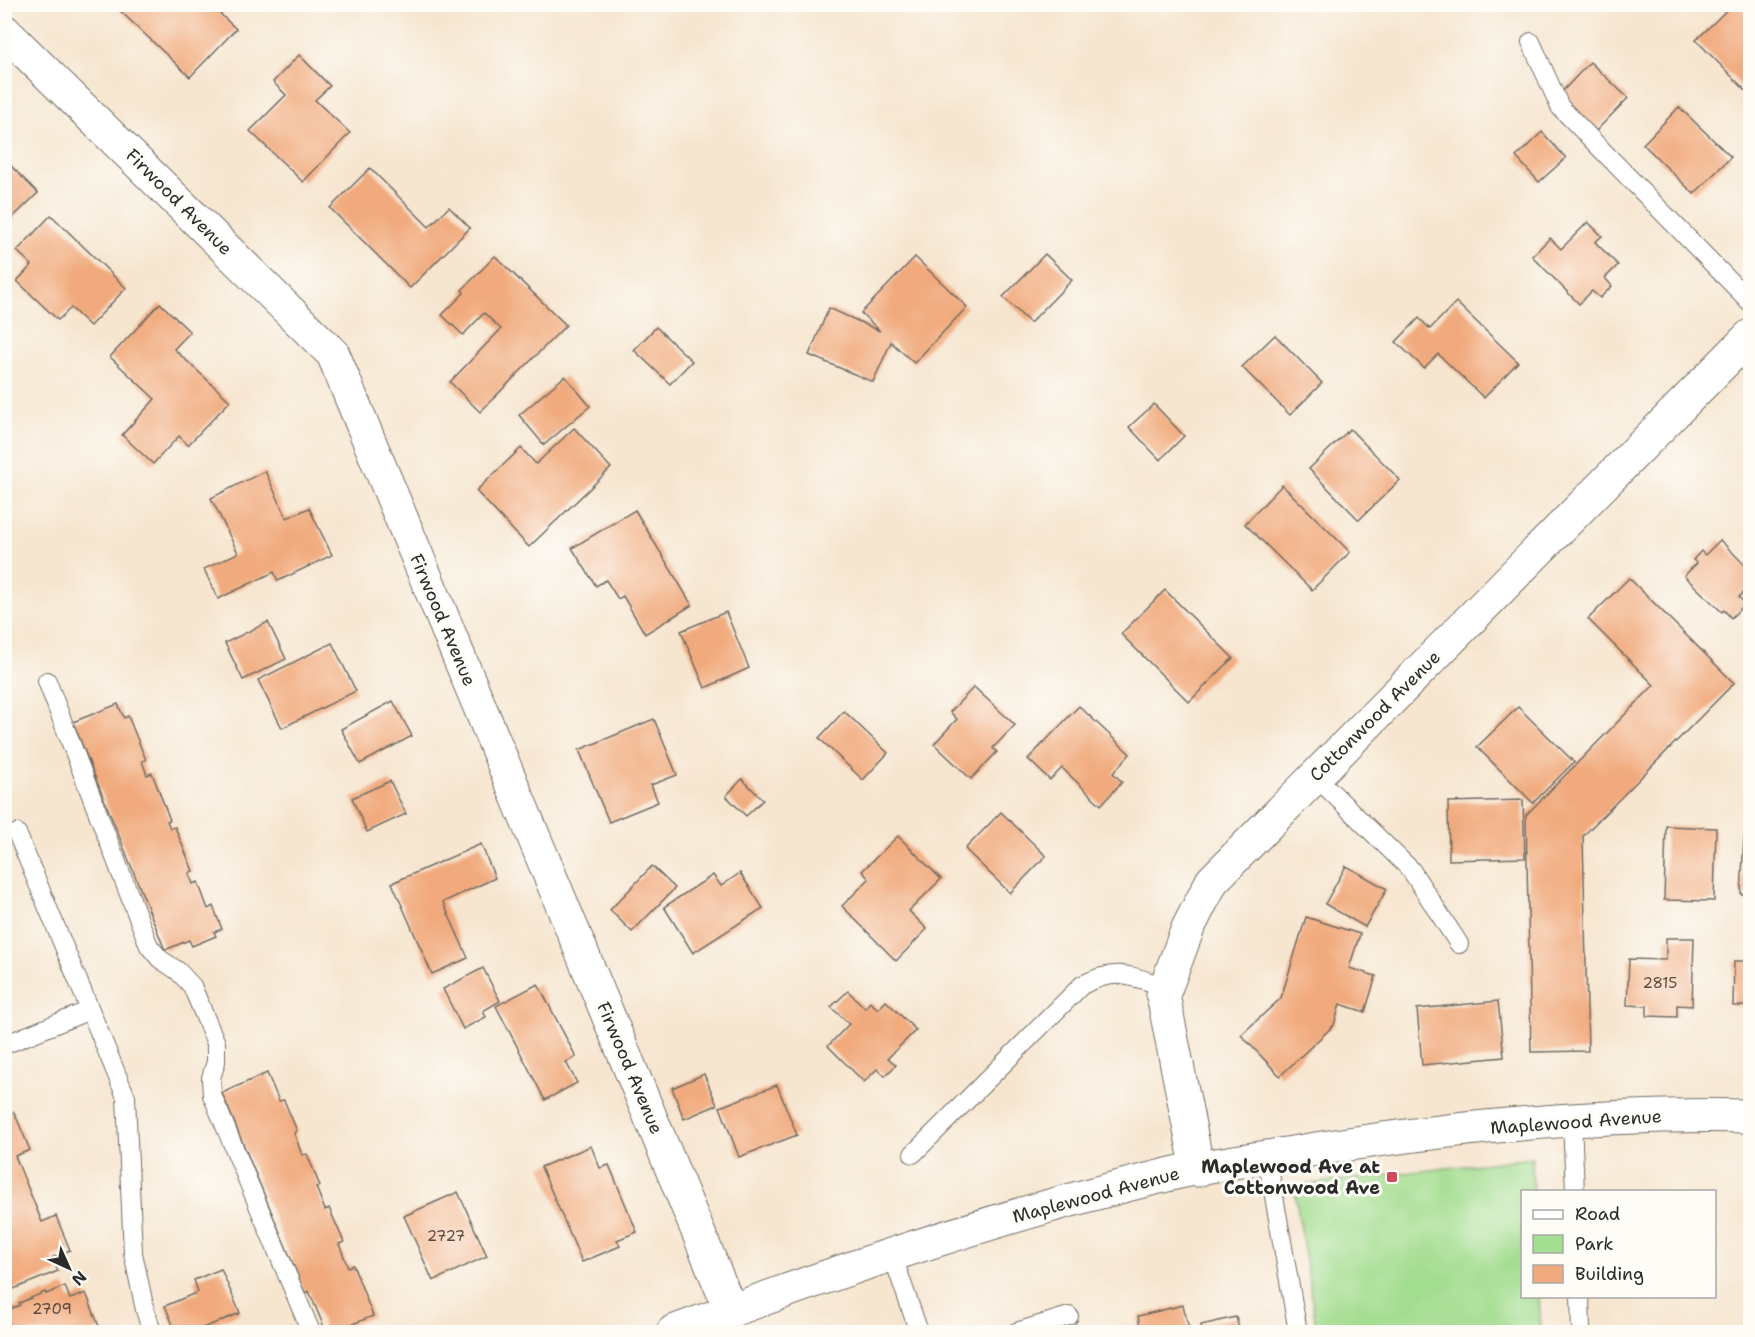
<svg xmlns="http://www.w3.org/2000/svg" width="1755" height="1337" viewBox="0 0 1755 1337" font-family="'Shantell Sans',sans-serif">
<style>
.green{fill:#a3dd8f;stroke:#67845d;stroke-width:1.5}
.building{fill:#f1aa7d}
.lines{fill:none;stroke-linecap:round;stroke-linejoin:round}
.service-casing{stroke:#726c64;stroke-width:20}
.minor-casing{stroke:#726c64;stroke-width:35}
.tertiary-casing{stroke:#726c64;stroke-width:35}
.service{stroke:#fff;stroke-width:18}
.minor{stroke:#fff;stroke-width:33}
.tertiary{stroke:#fff;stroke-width:33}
.poi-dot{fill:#d1495b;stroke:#fdfcf7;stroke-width:2}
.labels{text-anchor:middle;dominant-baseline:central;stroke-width:6;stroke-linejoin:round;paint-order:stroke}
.number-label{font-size:15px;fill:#5c4b40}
.street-label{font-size:18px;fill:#2b2b2b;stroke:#fdfcf7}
.poi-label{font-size:18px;font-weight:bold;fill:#2b2b2b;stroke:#fdfcf7;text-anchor:end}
</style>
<rect width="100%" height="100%" fill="#fdfcf7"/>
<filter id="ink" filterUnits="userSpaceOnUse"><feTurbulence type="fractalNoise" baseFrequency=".0167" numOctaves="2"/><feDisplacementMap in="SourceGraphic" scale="12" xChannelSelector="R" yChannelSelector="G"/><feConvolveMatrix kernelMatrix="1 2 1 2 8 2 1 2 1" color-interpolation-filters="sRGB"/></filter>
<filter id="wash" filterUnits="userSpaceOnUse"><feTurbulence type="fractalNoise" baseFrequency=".008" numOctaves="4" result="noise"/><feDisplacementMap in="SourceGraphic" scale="24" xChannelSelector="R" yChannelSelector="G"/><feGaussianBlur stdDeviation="1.35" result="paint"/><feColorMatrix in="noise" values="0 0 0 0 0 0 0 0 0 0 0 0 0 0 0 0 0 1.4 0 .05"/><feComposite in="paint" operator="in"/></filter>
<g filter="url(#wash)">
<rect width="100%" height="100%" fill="#f6e5cf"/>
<polygon class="green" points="1532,1158 1533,1191 1522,1192 1522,1296 1539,1297 1541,1332 1317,1332 1294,1186"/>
<g id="blocks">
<g class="building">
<polygon points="201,4 210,4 236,29 190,77 114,5"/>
<polygon points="1450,4 1462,4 1456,10"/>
<polygon points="1733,4 1750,4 1750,89 1747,92 1696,40"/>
<polygon points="299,55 330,86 315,100 350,133 303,182 250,131 286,95 273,82"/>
<polygon points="1590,62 1628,98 1596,131 1558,96"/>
<polygon points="1679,107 1731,157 1694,194 1643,144"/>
<polygon points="1542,132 1566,158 1539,182 1516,157"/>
<polygon points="4,159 38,193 4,226"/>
<polygon points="370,168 429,227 449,207 470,228 410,288 330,208"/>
<polygon points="51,215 126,288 90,326 71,308 58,320 17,281 32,265 17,251"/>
<polygon points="1588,222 1602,236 1595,242 1618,265 1605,278 1612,286 1600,298 1592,291 1579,304 1532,256 1550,238 1561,249"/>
<polygon points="1045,254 1072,280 1030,323 1003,297"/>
<polygon points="495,256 566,325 480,412 450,382 501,329 484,313 463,335 442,315 464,293 462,290"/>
<polygon points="915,257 967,307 914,363 891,342 873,382 809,355 829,308 880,331 861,313"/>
<polygon points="1456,302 1518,362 1484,398 1438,354 1424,368 1396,342 1419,318 1430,329"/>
<polygon points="160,303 190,332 174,349 230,401 188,445 179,436 153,464 122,435 155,399 110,357"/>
<polygon points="656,327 692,361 670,384 634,350"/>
<polygon points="1275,335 1322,383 1290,415 1242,367"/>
<polygon points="565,376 590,406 544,445 519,415"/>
<polygon points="1154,404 1184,436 1160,460 1129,427"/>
<polygon points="574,428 611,468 529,547 476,491 521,448 536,464"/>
<polygon points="1350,429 1400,480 1359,520 1309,469"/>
<polygon points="265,471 287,518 309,508 332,555 278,581 274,572 218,599 204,569 238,553 211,498"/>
<polygon points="1282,485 1350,552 1312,590 1245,524"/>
<polygon points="635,510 692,605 645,634 623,596 618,599 606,580 596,586 572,548"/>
<polygon points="1720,540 1750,570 1750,586 1739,597 1745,604 1731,618 1724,610 1722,612 1684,576 1697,563 1693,560 1701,551 1705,555"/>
<polygon points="1629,578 1734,683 1583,836 1588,1051 1531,1052 1526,815 1654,685 1588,619"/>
<polygon points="1165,590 1233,658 1189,702 1121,634"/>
<polygon points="726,612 749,668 705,688 681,631"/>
<polygon points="268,622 286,659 243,680 225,643"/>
<polygon points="332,643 356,691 282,728 258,680"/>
<polygon points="974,687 1015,725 993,748 997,752 971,779 934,744 957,719 950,712"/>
<polygon points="393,701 412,736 360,764 341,729"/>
<polygon points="118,704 124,718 128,716 146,760 142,761 147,775 152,773 170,820 167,821 170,828 175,827 193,871 189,873 193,884 198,882 208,909 213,906 222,929 214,932 216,936 192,946 189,940 165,950 73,722"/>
<polygon points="1079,706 1130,754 1113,773 1122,782 1101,805 1062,768 1050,780 1028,759"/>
<polygon points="1518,707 1574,762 1533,803 1477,747"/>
<polygon points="844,711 888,753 863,780 819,738"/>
<polygon points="654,719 677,775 651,785 658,802 609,822 579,750"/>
<polygon points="742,779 763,800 746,816 726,796"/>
<polygon points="390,781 406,814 367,832 352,798"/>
<polygon points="1523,800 1525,858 1449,860 1448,802"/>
<polygon points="1001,812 1046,856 1010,893 965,849"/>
<polygon points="1666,826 1716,828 1714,901 1664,900"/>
<polygon points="898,836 941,879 909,911 927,929 896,961 842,906 869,879 862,871"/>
<polygon points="1744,837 1750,837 1750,894 1741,894"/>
<polygon points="481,844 495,878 443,902 468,958 432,974 392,883"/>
<polygon points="652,866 675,888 632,932 610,910"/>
<polygon points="1346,866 1387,889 1365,927 1325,904"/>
<polygon points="740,873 763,908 693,953 664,907 713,875 721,886"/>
<polygon points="1306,917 1360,934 1349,968 1376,976 1365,1012 1340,1004 1334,1025 1280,1076 1241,1035 1281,998"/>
<polygon points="1666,938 1694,938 1692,1006 1677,1005 1677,1017 1647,1016 1647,1006 1627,1005 1629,959 1666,960"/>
<polygon points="1734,961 1750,961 1750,1006 1733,1006"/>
<polygon points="483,968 500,1001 483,1011 486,1017 463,1029 443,989"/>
<polygon points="538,984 576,1057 566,1062 577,1083 545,1100 496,1006"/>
<polygon points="848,991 865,1008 870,1002 878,1009 886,1001 916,1030 888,1058 896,1065 885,1076 877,1069 864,1082 828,1046 849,1024 831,1007"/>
<polygon points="1498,1001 1504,1057 1422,1065 1417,1009"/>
<polygon points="267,1073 279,1101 284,1100 297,1131 294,1133 302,1155 307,1154 320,1186 316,1187 325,1210 329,1208 344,1242 339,1244 348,1267 353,1265 373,1316 332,1332 326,1332 309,1291 305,1293 222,1093"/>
<polygon points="704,1074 717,1105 684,1119 672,1088"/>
<polygon points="777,1085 797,1135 739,1157 720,1107"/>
<polygon points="14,1112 30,1150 15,1156 42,1222 56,1216 70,1250 52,1258 58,1271 4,1293 4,1117"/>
<polygon points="591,1146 600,1168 609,1165 637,1232 617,1240 620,1246 582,1262 541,1167"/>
<polygon points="458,1192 487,1256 433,1281 404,1216"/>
<polygon points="221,1269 240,1313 198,1330 199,1332 176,1332 165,1306 198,1292 194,1280"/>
<polygon points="65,1286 70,1299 86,1293 100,1329 91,1332 13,1332 4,1312 20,1305 19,1303 45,1292 46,1294"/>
<polygon points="1183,1305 1190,1332 1123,1332 1140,1327 1138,1316"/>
<polygon points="1236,1317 1240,1332 1202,1332 1201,1325"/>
</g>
</g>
</g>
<g filter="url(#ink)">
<use href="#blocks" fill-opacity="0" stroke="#726c64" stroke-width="1.5"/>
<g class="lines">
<defs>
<g id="service">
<polyline points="1531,42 1560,107 1750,302"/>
<polyline points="47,681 149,946 160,959 178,971 192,986 216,1043 216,1062 211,1078 212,1095 311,1332"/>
<polyline points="1316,777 1411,870 1459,944"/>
<polyline points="17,833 126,1097 133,1253 145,1310 152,1332"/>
<polyline points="4,1045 90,1010"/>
<polyline points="1572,1121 1575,1192"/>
<path d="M913 1154 1082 985C1118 967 1130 976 1166 987"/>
<polyline points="1267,1157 1298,1332"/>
<polyline points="892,1254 919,1332"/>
<polyline points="1580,1296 1581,1332"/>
<polyline points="1016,1332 1069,1316"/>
</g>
<polyline id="minor" points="4,31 333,354 731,1311"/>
<g id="tertiary">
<polyline points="1198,1170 1163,995 1188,928 1212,881 1750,336"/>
<path d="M673 1332C837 1271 1001 1215 1171 1174 1208 1165 1248 1160 1286 1154 1439 1128 1595 1113 1750 1116"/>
</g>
</defs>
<use href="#service" class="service-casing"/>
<use href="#minor" class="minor-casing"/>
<use href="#tertiary" class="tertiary-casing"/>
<use href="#service" class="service"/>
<use href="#minor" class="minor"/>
<use href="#tertiary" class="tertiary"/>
</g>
</g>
<rect class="poi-dot" x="1386" y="1171" width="12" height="12" rx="3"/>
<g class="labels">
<g class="number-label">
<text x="1660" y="983">2815</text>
<text x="446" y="1236">2727</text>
<text x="52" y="1309">2709</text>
</g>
<g class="street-label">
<text transform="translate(179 202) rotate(45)">Firwood Avenue</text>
<text transform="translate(443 620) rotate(67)">Firwood Avenue</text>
<text transform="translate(1375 716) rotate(-45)">Cottonwood Avenue</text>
<text transform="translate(630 1068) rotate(67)">Firwood Avenue</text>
<text transform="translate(1576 1122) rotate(-4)">Maplewood Avenue</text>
<text transform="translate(1096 1195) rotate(-15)">Maplewood Avenue</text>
</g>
<g class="poi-label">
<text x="1380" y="1167">Maplewood Ave at<tspan x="1380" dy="21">Cottonwood Ave</tspan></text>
</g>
</g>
<rect width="1755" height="1337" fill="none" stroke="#fdfcf7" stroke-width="24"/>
<rect x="1521" y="1190" width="195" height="108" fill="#fdfcf7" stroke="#a9a8a5" stroke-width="1.5"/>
<rect x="1533" y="1210" width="30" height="9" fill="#ffffff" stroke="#a9a8a5" stroke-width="1.5"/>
<text x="1575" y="1220" font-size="18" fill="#2b2b2b">Road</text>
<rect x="1533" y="1235" width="30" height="18" fill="#a3dd8f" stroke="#a9a8a5" stroke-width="1.5"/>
<text x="1575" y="1250" font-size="18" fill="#2b2b2b">Park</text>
<rect x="1533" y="1265" width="30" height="18" fill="#f1aa7d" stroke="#a9a8a5" stroke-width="1.5"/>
<text x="1575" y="1280" font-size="18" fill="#2b2b2b">Building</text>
<g transform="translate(69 1268) rotate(135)" stroke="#fdfcf7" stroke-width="4.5" paint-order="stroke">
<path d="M0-4.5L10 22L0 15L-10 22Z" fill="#2b2b2b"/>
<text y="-9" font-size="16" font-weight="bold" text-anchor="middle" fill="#2b2b2b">N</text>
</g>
</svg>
